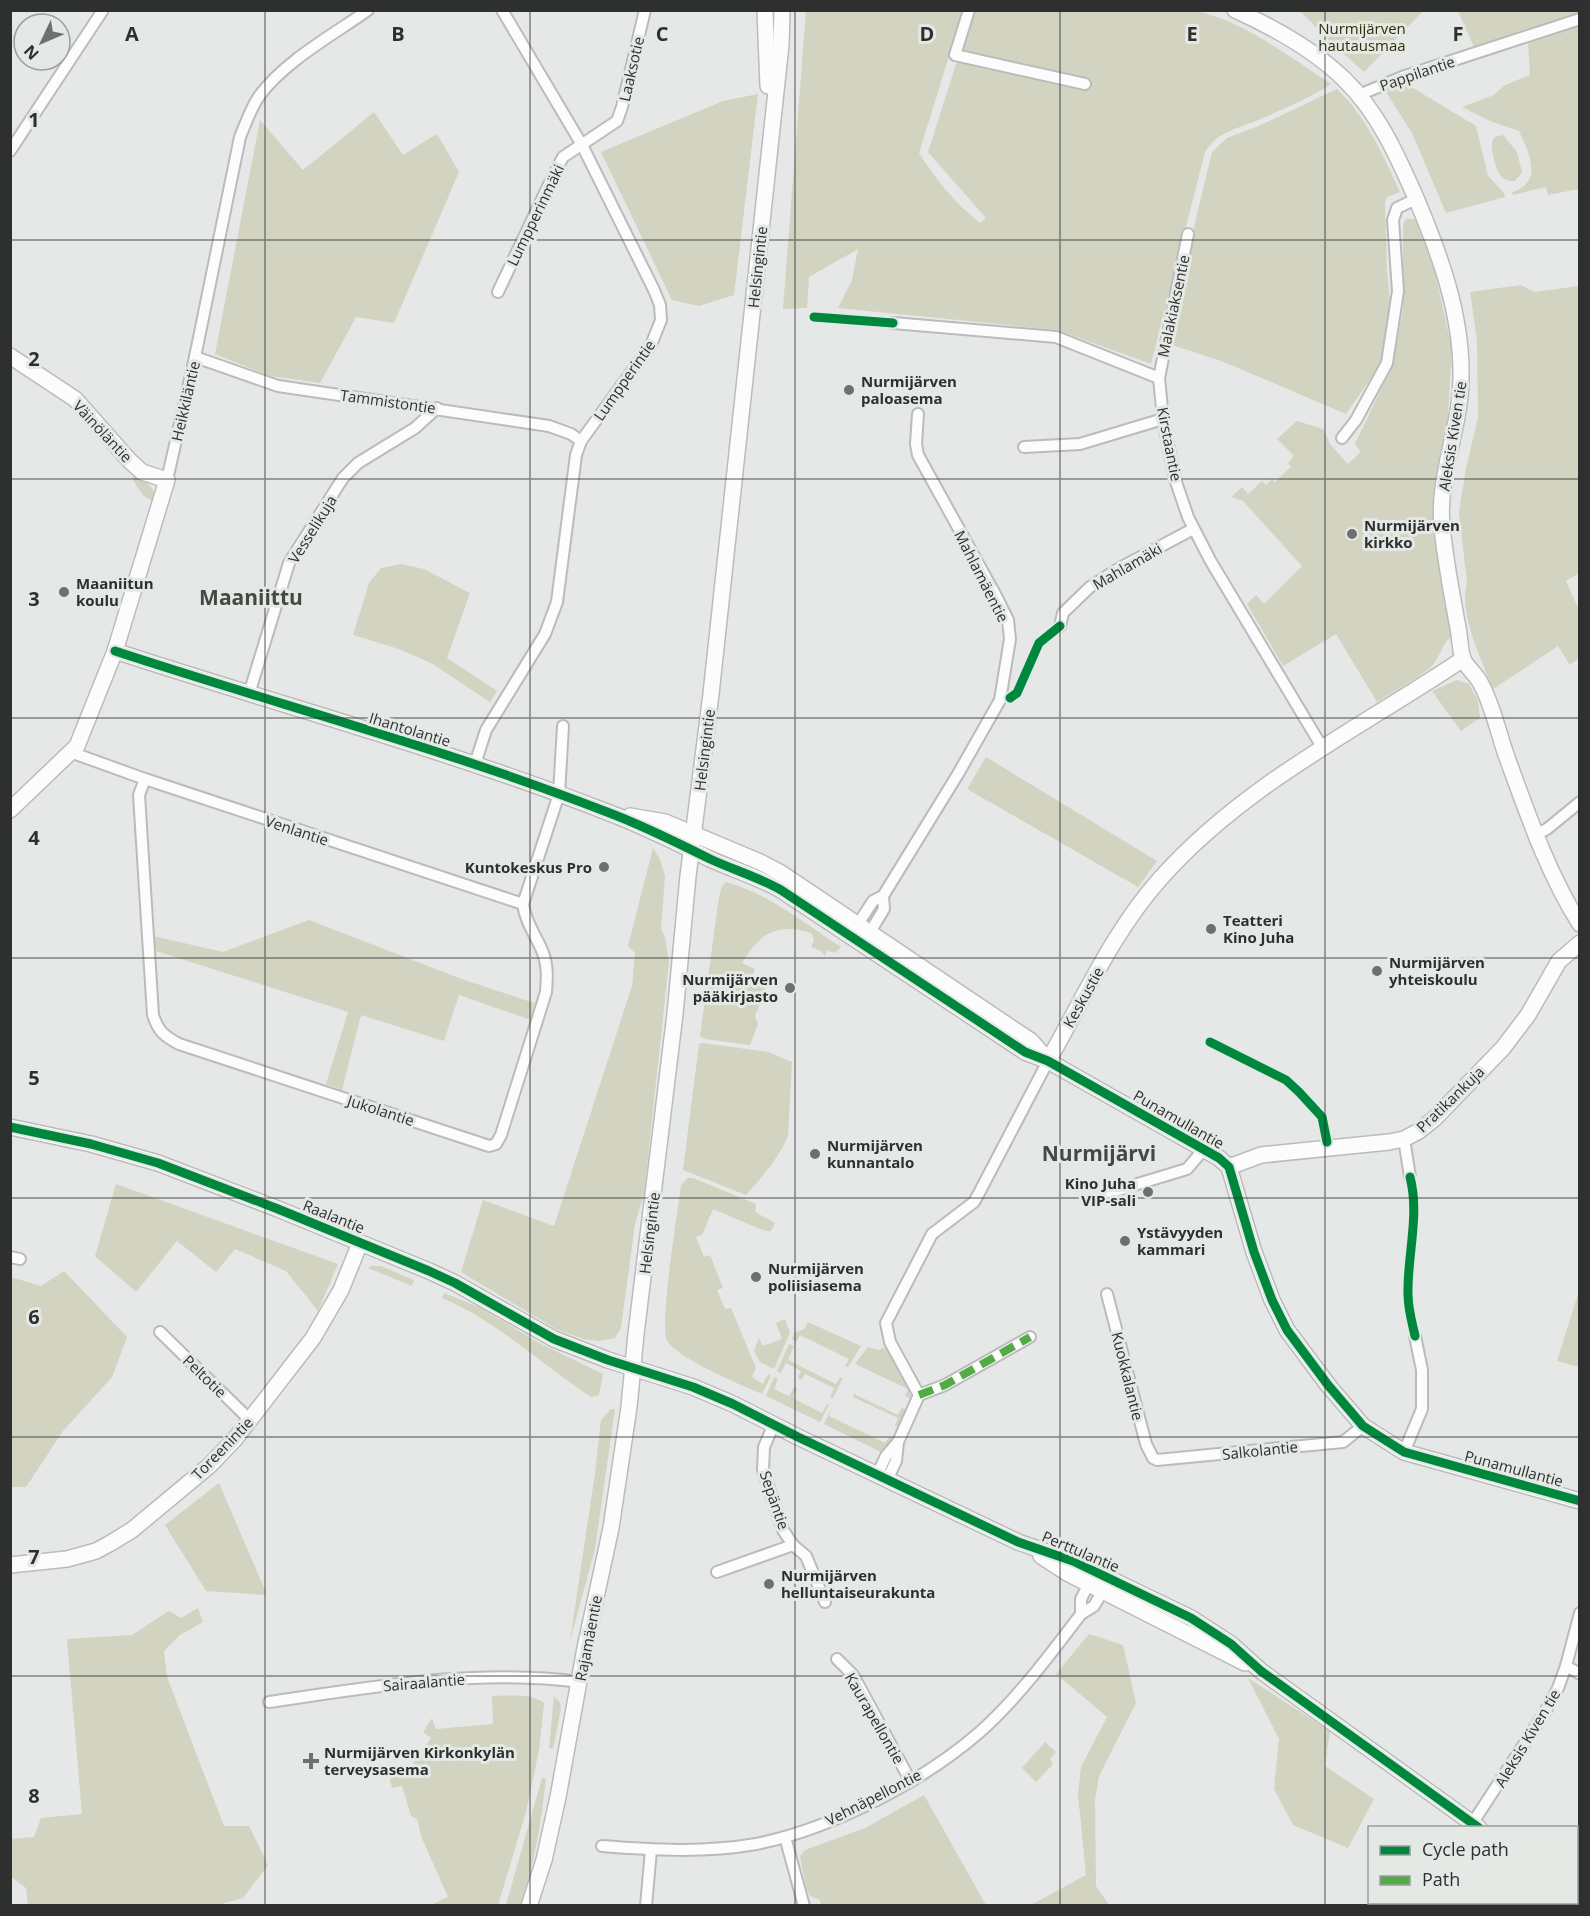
<svg xmlns="http://www.w3.org/2000/svg" width="1590" height="1916" viewBox="0 0 1590 1916" font-family="'Open Sans',sans-serif">
<style>
.green{fill:#d2d3c0}
.lines{fill:none;stroke-linecap:round;stroke-linejoin:round}
.street-casing{stroke:#babcbb;stroke-width:14}
.secondary-casing{stroke:#babcbb;stroke-width:18}
.street{stroke:#fbfcfb;stroke-width:10}
.secondary{stroke:#fbfcfb;stroke-width:15}
.quiet{stroke:#54ab45;stroke-width:8;stroke-dasharray:15 8;stroke-linecap:butt}
.cycleway-casing{stroke:#e4e9e5;stroke-width:13}
.cycleway{stroke:#00873e;stroke-width:9}
.grid{fill:none;stroke:#2e302f;stroke-width:1.5;stroke-opacity:0.55}
.poi-dot{fill:#6e706f;stroke:#e4e9e5;stroke-width:2}
.labels{text-anchor:middle;dominant-baseline:central;stroke-width:6;stroke-linejoin:round;paint-order:stroke}
.park-label{font-size:15px;fill:#302d07;stroke:#e4e9e5}
.street-label{font-size:15px;fill:#2e302f;stroke:#e4e9e5}
.poi-label{font-size:15px;font-weight:bold;fill:#2e302f;stroke:#e4e9e5;text-anchor:start}
.district-label{font-size:21px;font-weight:bold;fill:#454946;stroke:#e4e9e5}
.grid-label{font-size:20px;text-anchor:middle;font-weight:bold;fill:#2e302f;stroke:#e4e9e5;stroke-width:6;stroke-linejoin:round;paint-order:stroke}
</style>
<rect width="100%" height="100%" fill="#e5e8e6"/>
<g class="green">
<polygon points="1579,10 1580,14 1474,47 1458,11"/>
<path d="M806 11H963L919 153C936 180 955 203 980 223L986 218 928 152 973 11H1196C1246 22 1288 56 1331 84 1308 99 1281 110 1256 121 1234 130 1219 131 1205 152L1151 364 1057 330 838 308 852 280 858 249 809 277 807 308 783 309Z"/>
<polygon points="1300,11 1423,11 1364,72 1333,44"/>
<path d="M1579 26V189L1548 195 1546 187 1513 195 1512 192C1544 182 1529 153 1519 131L1490 121 1462 107 1494 95 1505 85 1530 75 1528 43Z"/>
<polygon points="1408,85 1476,126 1488,176 1504,193 1505,197 1446,213 1412,133 1386,92"/>
<path d="M1337 89C1367 118 1383 155 1400 192L1387 197 1385 203 1387 272 1390 301 1382 362 1346 414 1224 362 1169 344 1181 281 1212 152 1227 138 1261 125Z"/>
<polygon points="758,94 734,295 699,306 672,300 601,152 723,101"/>
<polygon points="374,112 403,155 437,134 459,172 394,323 356,317 320,383 270,376 215,354 260,120 303,170"/>
<path d="M1503 135 1517 152 1522 172 1515 181C1509 181 1506 181 1501 176 1496 171 1488 144 1494 138 1496 136 1500 136 1503 135Z"/>
<path d="M1406 219H1415L1435 272 1452 350 1446 444 1435 507 1439 565 1451 637C1442 643 1440 659 1430 668 1414 681 1394 691 1377 702L1336 634 1283 666 1247 604 1256 595 1264 604 1302 566 1243 501 1231 497 1242 487 1248 494 1262 481 1266 485 1272 479 1275 482 1291 467 1288 463 1294 456 1277 439 1297 421 1323 429 1330 444 1348 464 1361 452 1355 444 1393 364 1403 310V225Z"/>
<path d="M1521 285 1534 292 1579 286 1580 573 1566 581 1579 610V658L1570 665 1558 646 1493 689C1482 661 1458 612 1467 583L1459 512 1466 469 1478 417 1477 340 1470 292Z"/>
<path d="M137 476C148 482 157 490 155 502 142 498 139 489 132 478Z"/>
<polygon points="401,564 424,569 470,593 447,658 497,691 490,702 433,664 399,649 353,635 369,583 381,568"/>
<polygon points="1457,680 1469,684 1478,701 1480,718 1461,731 1432,691"/>
<polygon points="986,757 1157,861 1138,887 967,789"/>
<polygon points="653,848 660,860 665,876 661,929 665,937 669,962 644,1194 635,1224 621,1328 615,1338 600,1341 583,1339 556,1329 461,1272 483,1200 554,1226 632,986 635,953 628,946"/>
<path d="M726 882C768 893 805 924 841 947L835 953 827 950 825 956 821 951 811 947 814 939 811 933C777 922 759 934 742 963L755 969 751 981 766 989 755 1016 758 1024 750 1045 705 1039 700 1036 719 897 722 886Z"/>
<polygon points="309,920 459,978 534,1003 531,1020 459,995 444,1041 361,1015 342,1090 326,1084 348,1012 153,950 153,936 223,952"/>
<path d="M703 1043 768 1052 792 1062 788 1136C779 1158 762 1177 746 1195L683 1170 699 1044Z"/>
<path d="M688 1178H693L756 1204 755 1212 775 1223 771 1231H765L713 1209 702 1235 696 1237 704 1257 710 1255 723 1288 717 1290 725 1309 731 1308 756 1368 752 1377 763 1384 768 1374 771 1376 762 1394C742 1385 677 1359 667 1340 659 1325 678 1210 681 1185Z"/>
<polygon points="116,1184 338,1264 318,1311 286,1271 235,1249 216,1272 177,1241 136,1292 95,1256"/>
<polygon points="371,1266 381,1266 414,1280 412,1286 368,1268"/>
<polygon points="64,1271 127,1337 112,1377 63,1431 26,1487 11,1487 11,1277 41,1286"/>
<polygon points="1579,1291 1579,1367 1557,1361"/>
<path d="M444 1293 479 1307 541 1344 603 1374 599 1395 591 1397C541 1364 497 1321 442 1298Z"/>
<polygon points="785,1319 790,1333 774,1369 760,1362 754,1351 759,1338 763,1346 782,1339 776,1323"/>
<polygon points="808,1322 861,1346 848,1367 845,1366 849,1359 800,1335 796,1342 792,1339 794,1333 804,1329"/>
<polygon points="789,1344 794,1346 788,1360 836,1384 840,1377 843,1378 833,1398 830,1397 834,1388 805,1374 801,1380 798,1378 801,1371 786,1363 781,1373 777,1371"/>
<polygon points="868,1347 878,1350 886,1347 909,1387 911,1399 905,1396 908,1389 855,1364"/>
<polygon points="774,1377 778,1379 774,1389 789,1396 794,1387 797,1389 793,1398 822,1413 827,1404 829,1405 820,1422 766,1396"/>
<polygon points="854,1394 898,1415 902,1408 906,1410 898,1427 895,1426 898,1418 853,1397"/>
<polygon points="611,1409 615,1409 595,1549 570,1641 595,1473 601,1420"/>
<polygon points="831,1409 829,1416 885,1443 889,1437 892,1438 883,1453 824,1424"/>
<polygon points="219,1483 267,1595 206,1591 165,1525"/>
<polygon points="198,1608 203,1622 180,1635 164,1651 167,1677 224,1826 249,1826 268,1865 243,1898 218,1905 28,1905 26,1888 11,1877 11,1839 34,1837 41,1818 82,1814 67,1639 132,1635 169,1611 181,1618"/>
<polygon points="1089,1634 1123,1645 1136,1703 1099,1776 1095,1800 1096,1886 1109,1905 1031,1905 1086,1875 1078,1794 1081,1767 1107,1717 1056,1674"/>
<polygon points="1248,1678 1330,1731 1325,1766 1374,1799 1348,1848 1293,1825 1274,1789 1279,1739"/>
<path d="M492 1696C507 1696 531 1693 544 1703L539 1750 526 1812 498 1905H431L448 1897 421 1836 417 1819 411 1816 402 1786 392 1788 390 1779 393 1774 402 1779 431 1738 423 1732 432 1718 436 1729 493 1724Z"/>
<polygon points="554,1696 560,1703 561,1709 553,1749 549,1748"/>
<polygon points="1045,1742 1056,1752 1050,1759 1053,1764 1036,1782 1022,1768"/>
<path d="M542 1778 546 1779C541 1822 535 1864 520 1905H506Z"/>
<polygon points="924,1795 986,1905 821,1905 820,1900 810,1896 806,1887 800,1856 805,1850 865,1828"/>
<polygon points="1556,1902 1560,1905 1449,1906 1445,1903"/>
</g>
<g class="lines">
<defs>
<g id="street">
<polyline points="969,10 955,55 1085,84"/>
<polyline points="1359,95 1402,77 1580,19"/>
<polyline points="10,151 103,10"/>
<polyline points="1188,234 1159,378 1163,419 1175,479 1188,517 1210,560 1322,747"/>
<polyline points="498,292 553,176 563,157 617,121 622,107 645,10"/>
<polyline points="893,323 1056,337 1159,378"/>
<polyline points="195,357 278,386 549,426 571,434 581,441"/>
<polyline points="1342,438 1356,420 1387,363 1398,291 1393,220 1397,208 1416,199"/>
<polyline points="1024,447 1080,444 1163,419"/>
<path d="M167 480 195 357 240 137C246 123 251 107 260 95 285 61 333 35 368 10"/>
<polyline points="1060,626 1063,613 1090,587 1120,568 1193,529"/>
<polyline points="249,694 289,563 343,478 358,463 415,428 437,408"/>
<polyline points="73,753 145,779 523,904"/>
<polyline points="475,764 486,730 545,634 557,602 576,455 581,441 651,345 661,320 660,305 654,290 582,145 502,10"/>
<path d="M145 779 139 795 153 1015C158 1031 164 1036 179 1044L489 1146 496 1144 501 1135 546 992C547 978 548 966 543 953 537 937 525 922 523 904L559 794 563 726"/>
<polyline points="1537,834 1547,829 1580,802"/>
<polyline points="859,930 858,924 873,901 883,896 958,774 1000,700 1010,639 1008,620 996,596 918,455 916,444 918,414"/>
<polyline points="867,937 884,909 883,896"/>
<polyline points="1404,1139 1410,1177"/>
<polyline points="1108,1193 1187,1169 1204,1149"/>
<polyline points="10,1257 20,1259"/>
<polyline points="1107,1294 1146,1444 1153,1458 1157,1460 1343,1442 1363,1426"/>
<polyline points="160,1332 250,1420"/>
<polyline points="919,1395 945,1385 1030,1337"/>
<polyline points="774,1424 764,1447 763,1470 783,1530 793,1545 806,1556 825,1602"/>
<polyline points="1404,1452 1422,1409 1422,1370 1415,1336"/>
<polyline points="877,1475 886,1456 898,1442"/>
<polyline points="887,1480 896,1461 898,1442 919,1395 890,1342 886,1323 932,1234 974,1202 978,1195 1048,1061"/>
<polyline points="717,1572 793,1545"/>
<polyline points="1081,1614 1081,1599 1092,1578"/>
<polyline points="837,1659 853,1675 910,1780"/>
<polyline points="1566,1666 1580,1674"/>
<path d="M269 1702C372 1687 476 1668 580 1682"/>
<polyline points="1470,1827 1545,1712 1558,1688 1566,1666 1580,1613"/>
<polyline points="785,1837 804,1906"/>
<path d="M602 1846C652 1850 705 1853 756 1844 831 1829 923 1782 981 1731 1017 1699 1052 1652 1081 1614L1094 1606 1105 1587"/>
<polyline points="1423,1902 1427,1906"/>
<polyline points="646,1906 651,1850"/>
</g>
<g id="secondary">
<polyline points="765,10 768,86"/>
<path d="M1235 10C1275 28 1313 49 1344 79 1378 112 1397 155 1416 198 1440 255 1462 314 1461 377 1461 428 1437 476 1442 526 1445 560 1452 594 1458 628 1460 638 1460 650 1463 659 1467 668 1477 675 1481 684 1494 708 1499 737 1509 763 1528 815 1549 876 1580 924"/>
<polyline points="10,356 75,399 129,460 142,472 167,480 115,651 77,746 10,810"/>
<path d="M115 651C279 705 446 749 607 812 642 825 676 842 710 859 734 870 758 877 781 890L1025 1052 1048 1061 1219 1158 1229 1167 1254 1252 1272 1300 1287 1330 1328 1385 1363 1426 1404 1452 1580 1501"/>
<polyline points="630,816 665,822 760,862 781,873 1031,1041 1046,1058"/>
<path d="M1048 1061C1083 1000 1112 933 1160 879 1244 784 1359 729 1463 659"/>
<polyline points="10,1127 91,1144 158,1163 278,1209 429,1271 455,1283 554,1339 608,1360 693,1387 733,1404 798,1437 1018,1542 1073,1561 1191,1618 1231,1644 1261,1671 1479,1828"/>
<polyline points="1229,1167 1261,1155 1389,1142 1404,1139 1419,1131 1434,1119 1503,1048 1528,1015 1559,961 1580,943"/>
<polyline points="1041,1556 1067,1573 1245,1663"/>
<polyline points="10,1565 67,1559 96,1551 109,1544 132,1530 209,1466 235,1439 313,1338 341,1290 360,1243"/>
<polyline points="1576,1898 1580,1900"/>
<polyline points="529,1906 544,1860 558,1797 585,1648 611,1528 629,1407 636,1334 675,1014 688,876 711,694 781,45 782,10"/>
</g>
</defs>
<use href="#street" class="street-casing"/>
<use href="#secondary" class="secondary-casing"/>
<use href="#street" class="street"/>
<use href="#secondary" class="secondary"/>
<polyline class="quiet" points="919,1395 945,1385 1030,1337"/>
<defs>
<g id="cycleway">
<polyline points="814,317 893,323"/>
<path d="M115 651C279 705 446 749 607 812 642 825 676 842 710 859 734 870 758 877 781 890L1025 1052 1048 1061 1219 1158 1229 1167 1254 1252 1272 1300 1287 1330 1328 1385 1363 1426 1404 1452 1580 1501"/>
<polyline points="1010,698 1017,693 1039,643 1060,626"/>
<polyline points="1210,1042 1286,1080 1299,1092 1322,1117 1327,1142"/>
<polyline points="10,1127 91,1144 158,1163 278,1209 429,1271 455,1283 554,1339 608,1360 693,1387 733,1404 798,1437 1018,1542 1073,1561 1191,1618 1231,1644 1261,1671 1479,1828"/>
<path d="M1410 1177C1420 1215 1407 1256 1408 1294 1408 1309 1412 1322 1415 1336"/>
</g>
</defs>
<use href="#cycleway" class="cycleway-casing"/>
<use href="#cycleway" class="cycleway"/>
</g>
<path class="grid" d="M265 10V1906M530 10V1906M795 10V1906M1060 10V1906M1325 10V1906M10 240H1580M10 479H1580M10 718H1580M10 958H1580M10 1198H1580M10 1437H1580M10 1676H1580"/>
<g class="poi-dot">
<circle cx="849" cy="390" r="6"/>
<circle cx="1352" cy="534" r="6"/>
<circle cx="64" cy="592" r="6"/>
<circle cx="604" cy="867" r="6"/>
<circle cx="1211" cy="929" r="6"/>
<circle cx="1377" cy="971" r="6"/>
<circle cx="790" cy="988" r="6"/>
<circle cx="815" cy="1154" r="6"/>
<circle cx="1148" cy="1192" r="6"/>
<circle cx="1125" cy="1241" r="6"/>
<circle cx="756" cy="1277" r="6"/>
<circle cx="769" cy="1584" r="6"/>
<path d="M308 1752h6v6h6v6h-6v6h-6v-6h-6v-6h6z"/>
</g>
<g class="labels">
<g class="park-label">
<text x="1362" y="28">Nurmijärven<tspan x="1362" dy="17">hautausmaa</tspan></text>
</g>
<g class="street-label">
<text transform="translate(631 69) rotate(-77)">Laaksotie</text>
<text transform="translate(1417 73) rotate(-19)">Pappilantie</text>
<text transform="translate(535 215) rotate(-64)">Lumpperinmäki</text>
<text transform="translate(757 267) rotate(-84)">Helsingintie</text>
<text transform="translate(1173 306) rotate(-78)">Malakiaksentie</text>
<text transform="translate(624 380) rotate(-55)">Lumpperintie</text>
<text transform="translate(185 401) rotate(-77)">Heikkiläntie</text>
<text transform="translate(388 401) rotate(8)">Tammistontie</text>
<text transform="translate(103 431) rotate(47)">Väinöläntie</text>
<text transform="translate(1452 436) rotate(-81)">Aleksis Kiven tie</text>
<text transform="translate(1170 444) rotate(79)">Kirstaantie</text>
<text transform="translate(312 529) rotate(-58)">Vesselikuja</text>
<text transform="translate(1127 566) rotate(-30)">Mahlamäki</text>
<text transform="translate(982 576) rotate(63)">Mahlamäentie</text>
<text transform="translate(410 729) rotate(17)">Ihantolantie</text>
<text transform="translate(704 750) rotate(-83)">Helsingintie</text>
<text transform="translate(297 830) rotate(18)">Venlantie</text>
<text transform="translate(1083 997) rotate(-61)">Keskustie</text>
<text transform="translate(1450 1099) rotate(-44)">Pratikankuja</text>
<text transform="translate(381 1110) rotate(18)">Jukolantie</text>
<text transform="translate(1179 1119) rotate(30)">Punamullantie</text>
<text transform="translate(334 1216) rotate(22)">Raalantie</text>
<text transform="translate(649 1233) rotate(-83)">Helsingintie</text>
<text transform="translate(205 1376) rotate(44)">Peltotie</text>
<text transform="translate(1128 1376) rotate(76)">Kuokkalantie</text>
<text transform="translate(222 1448) rotate(-46)">Toreenintie</text>
<text transform="translate(1260 1450) rotate(-6)">Salkolantie</text>
<text transform="translate(1514 1468) rotate(15)">Punamullantie</text>
<text transform="translate(775 1500) rotate(71)">Sepäntie</text>
<text transform="translate(1081 1551) rotate(23)">Perttulantie</text>
<text transform="translate(588 1638) rotate(-79)">Rajamäentie</text>
<text transform="translate(424 1682) rotate(-5)">Sairaalantie</text>
<text transform="translate(875 1718) rotate(60)">Kaurapellontie</text>
<text transform="translate(1527 1738) rotate(-59)">Aleksis Kiven tie</text>
<text transform="translate(873 1797) rotate(-27)">Vehnäpellontie</text>
</g>
<g class="poi-label">
<text x="861" y="381">Nurmijärven<tspan x="861" dy="17">paloasema</tspan></text>
<text x="1364" y="525">Nurmijärven<tspan x="1364" dy="17">kirkko</tspan></text>
<text x="76" y="583">Maaniitun<tspan x="76" dy="17">koulu</tspan></text>
<text x="592" y="867" text-anchor="end">Kuntokeskus Pro</text>
<text x="1223" y="920">Teatteri<tspan x="1223" dy="17">Kino Juha</tspan></text>
<text x="1389" y="962">Nurmijärven<tspan x="1389" dy="17">yhteiskoulu</tspan></text>
<text x="778" y="979" text-anchor="end">Nurmijärven<tspan x="778" dy="17">pääkirjasto</tspan></text>
<text x="827" y="1145">Nurmijärven<tspan x="827" dy="17">kunnantalo</tspan></text>
<text x="1136" y="1183" text-anchor="end">Kino Juha<tspan x="1136" dy="17">VIP-sali</tspan></text>
<text x="1137" y="1232">Ystävyyden<tspan x="1137" dy="17">kammari</tspan></text>
<text x="768" y="1268">Nurmijärven<tspan x="768" dy="17">poliisiasema</tspan></text>
<text x="781" y="1575">Nurmijärven<tspan x="781" dy="17">helluntaiseurakunta</tspan></text>
<text x="324" y="1752">Nurmijärven Kirkonkylän<tspan x="324" dy="17">terveysasema</tspan></text>
</g>
<g class="district-label">
<text x="251" y="597">Maaniittu</text>
<text x="1099" y="1153">Nurmijärvi</text>
</g>
</g>
<g class="grid-label">
<text x="132" y="41">A</text>
<text x="398" y="41">B</text>
<text x="662" y="41">C</text>
<text x="927" y="41">D</text>
<text x="1192" y="41">E</text>
<text x="1458" y="41">F</text>
<text x="34" y="127">1</text>
<text x="34" y="366">2</text>
<text x="34" y="606">3</text>
<text x="34" y="845">4</text>
<text x="34" y="1085">5</text>
<text x="34" y="1324">6</text>
<text x="34" y="1564">7</text>
<text x="34" y="1803">8</text>
</g>
<rect width="1590" height="1916" fill="none" stroke="#2e302f" stroke-width="24"/>
<rect x="1368" y="1826" width="210" height="78" fill="#e4e9e5" stroke="#9b9f9c" stroke-width="1.5"/>
<rect x="1380" y="1846" width="30" height="9" fill="#00873e" stroke="#9b9f9c" stroke-width="1.5"/>
<text x="1422" y="1856" font-size="18" fill="#2e302f">Cycle path</text>
<rect x="1380" y="1876" width="30" height="9" fill="#54ab45" stroke="#9b9f9c" stroke-width="1.5"/>
<text x="1422" y="1886" font-size="18" fill="#2e302f">Path</text>
<g transform="translate(42 42) rotate(226)"><circle r="28" fill="#e4e9e5" stroke="#9b9f9c" stroke-width="1.5"/>
<path d="M0-4.5L10 22L0 15L-10 22Z" fill="#6e706f"/>
<text y="-9" font-size="16" font-weight="bold" text-anchor="middle" fill="#2e302f">N</text>
</g>
</svg>
